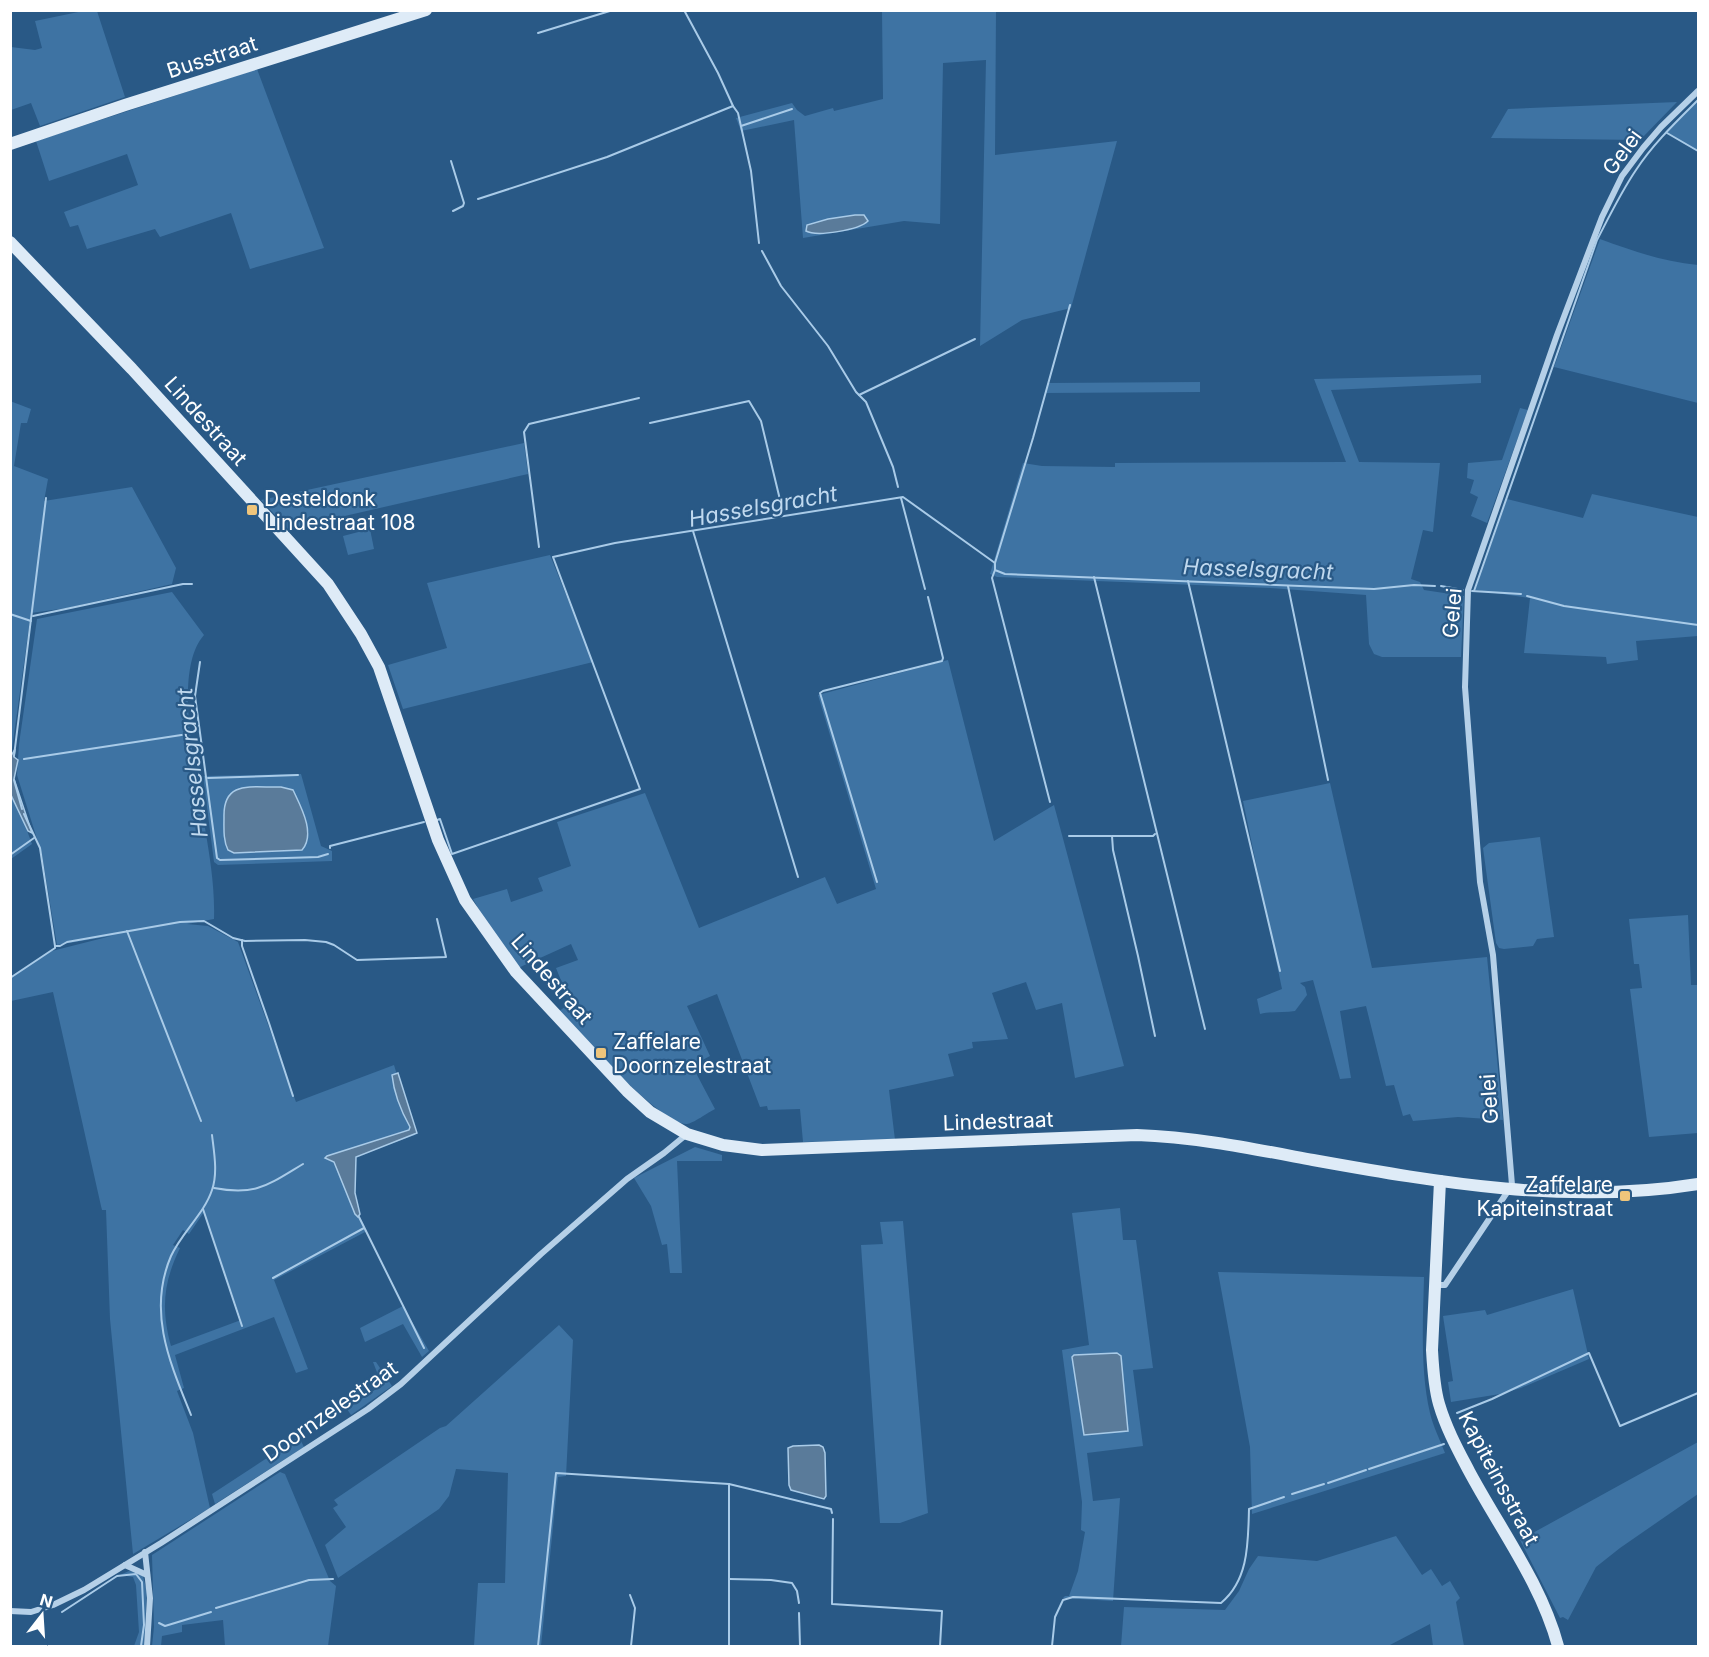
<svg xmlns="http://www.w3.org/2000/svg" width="1709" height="1657" viewBox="0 0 1709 1657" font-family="Inter,sans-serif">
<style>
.green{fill:#3e73a3;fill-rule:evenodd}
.water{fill:#5a7b9a;stroke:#a9cbe8;stroke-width:1.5}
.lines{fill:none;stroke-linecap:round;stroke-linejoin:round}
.stream{stroke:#a9cbe8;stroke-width:2}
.street{stroke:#b5d0e8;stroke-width:6}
.secondary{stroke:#deebf7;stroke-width:12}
.poi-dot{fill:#efc57b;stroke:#295986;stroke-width:2}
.labels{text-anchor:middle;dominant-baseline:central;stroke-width:4.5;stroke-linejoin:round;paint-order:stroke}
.street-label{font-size:21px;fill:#fff;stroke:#295986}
.poi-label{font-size:21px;fill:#fff;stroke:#295986;text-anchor:start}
.water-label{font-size:22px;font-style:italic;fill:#c0d9ef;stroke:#295986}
</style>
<rect width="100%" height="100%" fill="#295986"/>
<g class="green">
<polygon points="88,10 97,11 125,97 40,126 31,103 11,110 11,47 35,50 42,48 35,21"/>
<polygon points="882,11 996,11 995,155 1117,141 1071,308 1022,320 980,346 986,60 943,63 940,224 904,221 803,238 794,120 741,131 736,118 792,103 797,110 805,116 833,108 834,111 883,99"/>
<polygon points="257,69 324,248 250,269 231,213 160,237 155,229 87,249 78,225 70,227 64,212 138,185 127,154 49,181 36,141"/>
<polygon points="1698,100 1698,152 1665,132"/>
<polygon points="1677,102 1640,140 1491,138 1508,109"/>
<path d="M1600 239C1633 251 1664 262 1698 265V403L1554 367Z"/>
<polygon points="1481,375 1481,383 1331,390 1359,462 1440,463 1433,532 1423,530 1411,579 1420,582 1424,590 1464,596 1461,657 1382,657 1374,654 1369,644 1366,595 1270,588 997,577 990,574 1023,463 1042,466 1115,467 1115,463 1346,462 1314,379"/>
<polygon points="1200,382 1200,392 1045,393 1048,383"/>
<polygon points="10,401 31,409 27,423 21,423 14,466 48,479 44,501 132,487 176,568 172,584 67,608 31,613 11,756 16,801 32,844 11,859"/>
<polygon points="1520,408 1528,410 1487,523 1471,516 1478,497 1470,493 1474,480 1467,478 1468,463 1502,460"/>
<polygon points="524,443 528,474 288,529 261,500"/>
<polygon points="1592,494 1698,517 1698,636 1636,641 1638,660 1607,664 1606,657 1524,653 1530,598 1475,590 1507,499 1583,518"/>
<polygon points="370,529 374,549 348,555 343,536"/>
<polygon points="550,555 593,662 403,709 388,665 447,648 427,583"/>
<path d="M172 592 204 635C171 672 198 781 205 828 210 858 215 888 214 919L187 924 208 926 238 942 296 1102 394 1065 415 1135 353 1157 352 1201 367 1231 274 1280 308 1369 296 1373 274 1317 175 1355 184 1388 177 1391 193 1433 210 1508 133 1554 110 1319 106 1210H102L101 1206 53 992 11 1001V977L52 951 111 936 57 945 42 855 17 775 19 744 37 619ZM204 1212 241 1320 171 1346C161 1309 163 1283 180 1248L173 1245 183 1230 189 1234Z"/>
<path d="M948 660 994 841 1054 805 1124 1066 1075 1078 1062 1003 1036 1010 1026 982 992 993 1008 1039 972 1042 973 1048 948 1054 954 1076 889 1090 895 1140 803 1142 800 1109 768 1110 767 1106 760 1107 717 994 687 1006 710 1056 697 1063 700 1071 696 1073 715 1109C709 1112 692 1124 687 1124 662 1126 578 1032 558 1012L570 1003 556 968 578 960 571 944 518 968 484 919 473 899 507 889 511 902 543 891 538 878 571 866 557 822 645 793 699 928 825 877 837 904 876 889 818 695Z"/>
<path d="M301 774 321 846 332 851V861L218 865 214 862 203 776ZM293 790 309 833 302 850 234 853Z"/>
<path d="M1330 783 1372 968 1487 957 1503 1120 1458 1117 1413 1121 1410 1114 1403 1116 1394 1085 1386 1086 1366 1006 1340 1011 1351 1078 1340 1079 1313 980 1300 983 1305 987 1307 995 1295 1011C1283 1013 1272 1011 1260 1014L1257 999 1282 989 1243 801Z"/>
<polygon points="1540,837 1554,937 1537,939 1533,946 1504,949 1499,948 1496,943 1483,848 1489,843"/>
<polygon points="1688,915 1691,985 1698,985 1698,1133 1649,1137 1630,989 1642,988 1639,964 1634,964 1629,919"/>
<polygon points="695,1147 722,1155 722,1161 677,1161 682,1273 670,1273 667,1244 662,1245 651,1206 634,1178"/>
<path d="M1120 1208 1123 1240H1136L1153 1368 1133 1370 1143 1446 1087 1453 1093 1501 1120 1498 1113 1601 1063 1598 1065 1596H1069L1078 1571 1085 1532 1081 1530 1082 1502 1062 1350 1089 1345 1072 1213ZM1117 1353 1121 1356 1122 1364 1128 1431 1072 1357 1074 1355Z"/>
<polygon points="903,1221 928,1513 900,1523 880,1523 861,1245 883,1244 880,1222"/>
<path d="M1218 1272 1424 1277C1423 1322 1420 1369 1430 1413 1433 1426 1440 1440 1445 1453L1252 1514 1250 1447Z"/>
<polygon points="1573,1289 1589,1359 1521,1388 1500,1394 1451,1402 1448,1382 1453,1381 1443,1316 1485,1310 1487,1315"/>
<polygon points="403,1306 429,1351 422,1357 403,1324 365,1342 360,1328"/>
<polygon points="559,1325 573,1340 566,1476 558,1477 541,1646 474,1646 478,1583 505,1583 508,1473 456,1469 449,1496 439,1509 338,1578 325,1545 346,1527 333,1508 338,1505 334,1500 440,1428 446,1426"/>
<polygon points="373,1362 376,1362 392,1386 351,1415 347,1409 382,1385"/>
<polygon points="299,1437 304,1447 215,1504 212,1494"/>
<polygon points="1698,1442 1698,1494 1620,1548 1596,1567 1568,1620 1563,1617 1560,1618 1520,1540"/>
<polygon points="280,1472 285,1474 330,1581 336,1586 328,1646 225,1646 223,1620 182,1625 182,1632 162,1636 161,1646 152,1646 154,1627 152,1555"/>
<polygon points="1396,1536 1422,1575 1431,1569 1442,1586 1450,1581 1460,1598 1456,1602 1464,1646 1433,1646 1430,1624 1388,1646 1121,1646 1124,1607 1225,1610 1239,1591 1249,1569 1258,1556 1317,1561"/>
<polygon points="129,1571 136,1572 143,1576 147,1592 144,1646 134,1646 139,1632 136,1585 133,1577 120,1575"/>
</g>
<g class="water">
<path d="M855 215H864L868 221C859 230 817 237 806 231L807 225 828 219Z"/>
<polygon points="15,749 14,757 18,760 14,779 32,833 28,831 11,795 11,756"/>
<path d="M281 787 293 790C301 807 316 834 302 850L234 853 228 850C223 840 224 828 224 817 223 779 253 788 281 787Z"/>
<path d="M398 1073 417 1133 356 1157 355 1193 360 1214 358 1217 355 1214 334 1162 325 1158 327 1156 409 1130 410 1127C401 1111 394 1094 392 1075Z"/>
<polygon points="1117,1353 1121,1356 1128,1431 1084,1435 1072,1357 1074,1355"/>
<polygon points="819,1445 823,1447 825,1453 826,1496 824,1499 791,1490 789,1485 788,1448 793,1446"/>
</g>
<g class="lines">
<g class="stream">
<polyline points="684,10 718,73 733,106"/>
<polyline points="538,33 613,10"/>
<polyline points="741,126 792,109"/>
<polyline points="1667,133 1698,151"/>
<polyline points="451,161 464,203 463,206 453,211"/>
<polyline points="478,199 607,157 733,106 738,113 751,171 759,243"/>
<polyline points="762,251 781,286 828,346 856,392 866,402 893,467 898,487"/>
<polyline points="859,395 975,339"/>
<polyline points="650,423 749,401 761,421 782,508"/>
<polyline points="901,498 925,589"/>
<polyline points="693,531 798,877"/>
<polyline points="539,547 524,432 529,424 639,398"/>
<polyline points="995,563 1033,438 1070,305"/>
<polyline points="995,570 992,578 1050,802"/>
<polyline points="1094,577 1205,1029"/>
<polyline points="1188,581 1280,971"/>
<polyline points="1288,586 1328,780"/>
<polyline points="1441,586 1463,590"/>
<polyline points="1472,591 1521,594"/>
<path d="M1474 591 1597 240C1609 217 1621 192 1636 170 1653 144 1676 122 1698 100"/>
<polyline points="1527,596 1564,606 1698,625"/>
<polyline points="10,614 31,621"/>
<polyline points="33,616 183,584 192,584"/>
<polyline points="200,662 195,696 217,858 220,860 318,857 328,854"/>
<polyline points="14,756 46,498"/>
<polyline points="24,759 188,734"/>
<polyline points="208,778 298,775"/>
<polyline points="14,780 22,809"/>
<polyline points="24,814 40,848 55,946 60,946 67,942 180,922 204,921 233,938 245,941 305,940 326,942 334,945 357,960 446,957 437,919"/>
<polyline points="437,820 440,819 452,854 640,789 553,557 615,543 903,497 995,563 995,570 1005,574 1374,589 1414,585 1435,586"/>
<polyline points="1069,836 1111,836"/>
<polyline points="330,848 330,846 424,822"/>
<polyline points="10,855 34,838"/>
<polyline points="877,882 820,693 823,691 942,661 943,658 928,597"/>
<polyline points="127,931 201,1121"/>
<polyline points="242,940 242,946 269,1023 293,1096"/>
<polyline points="10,978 55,948 55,946"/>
<polyline points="1155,1036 1138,956 1113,850 1112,836 1153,836 1155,834"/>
<path d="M214 1188C256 1196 268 1185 303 1164"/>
<polyline points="203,1209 242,1326"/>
<polyline points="359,1217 424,1348"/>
<polyline points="273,1278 364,1228"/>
<polyline points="1457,1413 1492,1399 1589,1353 1620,1426 1698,1393"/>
<path d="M191 1415C170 1363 147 1312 171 1256 182 1232 204 1214 212 1190 218 1173 214 1152 212 1135"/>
<polyline points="1369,1469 1444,1444"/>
<polyline points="1328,1483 1366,1470"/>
<polyline points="1292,1494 1324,1484"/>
<polyline points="833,1519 832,1604 942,1611 940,1646"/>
<polyline points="729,1579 771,1580 792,1583 797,1591 799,1603"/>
<polyline points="630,1595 635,1608 631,1646"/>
<polyline points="216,1608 309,1580 333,1579"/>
<polyline points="62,1612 117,1576 136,1574 142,1582 144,1625 141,1646"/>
<polyline points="799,1613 800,1646"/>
<polyline points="159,1623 165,1626 211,1612"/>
<polyline points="538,1646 556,1473 729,1484 831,1509 832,1513"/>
<polyline points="729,1646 729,1484"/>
<path d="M1052 1646 1055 1617 1063 1600 1073 1597 1221 1603C1249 1580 1248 1542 1249 1509L1284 1497"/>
</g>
<g class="street">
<polyline points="1435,1285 1445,1285 1512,1185 1493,955 1480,882 1465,687 1468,590 1557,335 1602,217 1622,176 1643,148 1661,127 1698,91"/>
<polyline points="145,1552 150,1598 147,1646"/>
<polyline points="125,1565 147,1575"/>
<polyline points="10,1611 31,1612 53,1605 84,1590 161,1543 368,1409 401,1384 541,1254 627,1179 664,1153 687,1134"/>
</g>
<g class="secondary">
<polyline points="10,144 125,105 426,10"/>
<path d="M10 242 132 369 328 584 361 634 379 667 438 840 465 900 516 972 627 1091 650 1112 687 1134 723 1145 762 1150 1137 1135C1196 1137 1254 1149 1313 1160 1441 1183 1569 1205 1698 1184"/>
<path d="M1440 1181 1432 1350C1433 1368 1434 1387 1439 1404 1446 1428 1458 1450 1469 1471 1500 1529 1541 1583 1558 1646"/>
</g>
</g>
<g class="poi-dot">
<rect x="246" y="504" width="12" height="12" rx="3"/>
<rect x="595" y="1047" width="12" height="12" rx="3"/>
<rect x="1619" y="1190" width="12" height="12" rx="3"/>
</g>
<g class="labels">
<g class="street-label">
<text transform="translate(212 57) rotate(-18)">Busstraat</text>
<text transform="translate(1622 152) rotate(-54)">Gelei</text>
<text transform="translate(206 421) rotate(48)">Lindestraat</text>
<text transform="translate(1452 613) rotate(-85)">Gelei</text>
<text transform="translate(552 979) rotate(49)">Lindestraat</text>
<text transform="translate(1489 1099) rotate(-94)">Gelei</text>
<text transform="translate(998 1121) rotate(-2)">Lindestraat</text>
<text transform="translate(330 1411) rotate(-35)">Doornzelestraat</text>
<text transform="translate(1499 1478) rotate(62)">Kapiteinsstraat</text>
</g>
<g class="poi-label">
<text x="264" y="498">Desteldonk<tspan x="264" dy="24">Lindestraat 108</tspan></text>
<text x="613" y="1041">Zaffelare<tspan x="613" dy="24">Doornzelestraat</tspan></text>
<text x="1613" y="1184" text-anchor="end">Zaffelare<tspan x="1613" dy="24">Kapiteinstraat</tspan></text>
</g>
<g class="water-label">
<text transform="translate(763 506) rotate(-10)">Hasselsgracht</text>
<text transform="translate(1258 569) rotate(2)">Hasselsgracht</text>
<text transform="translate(192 763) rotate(-96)">Hasselsgracht</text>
</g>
</g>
<rect width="1709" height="1657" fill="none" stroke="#ffffff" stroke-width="24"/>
<g transform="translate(42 1615) rotate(17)" stroke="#295986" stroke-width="4.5" paint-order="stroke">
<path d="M0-4.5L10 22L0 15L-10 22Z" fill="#ffffff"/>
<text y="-9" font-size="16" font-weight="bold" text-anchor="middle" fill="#ffffff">N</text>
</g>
</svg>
